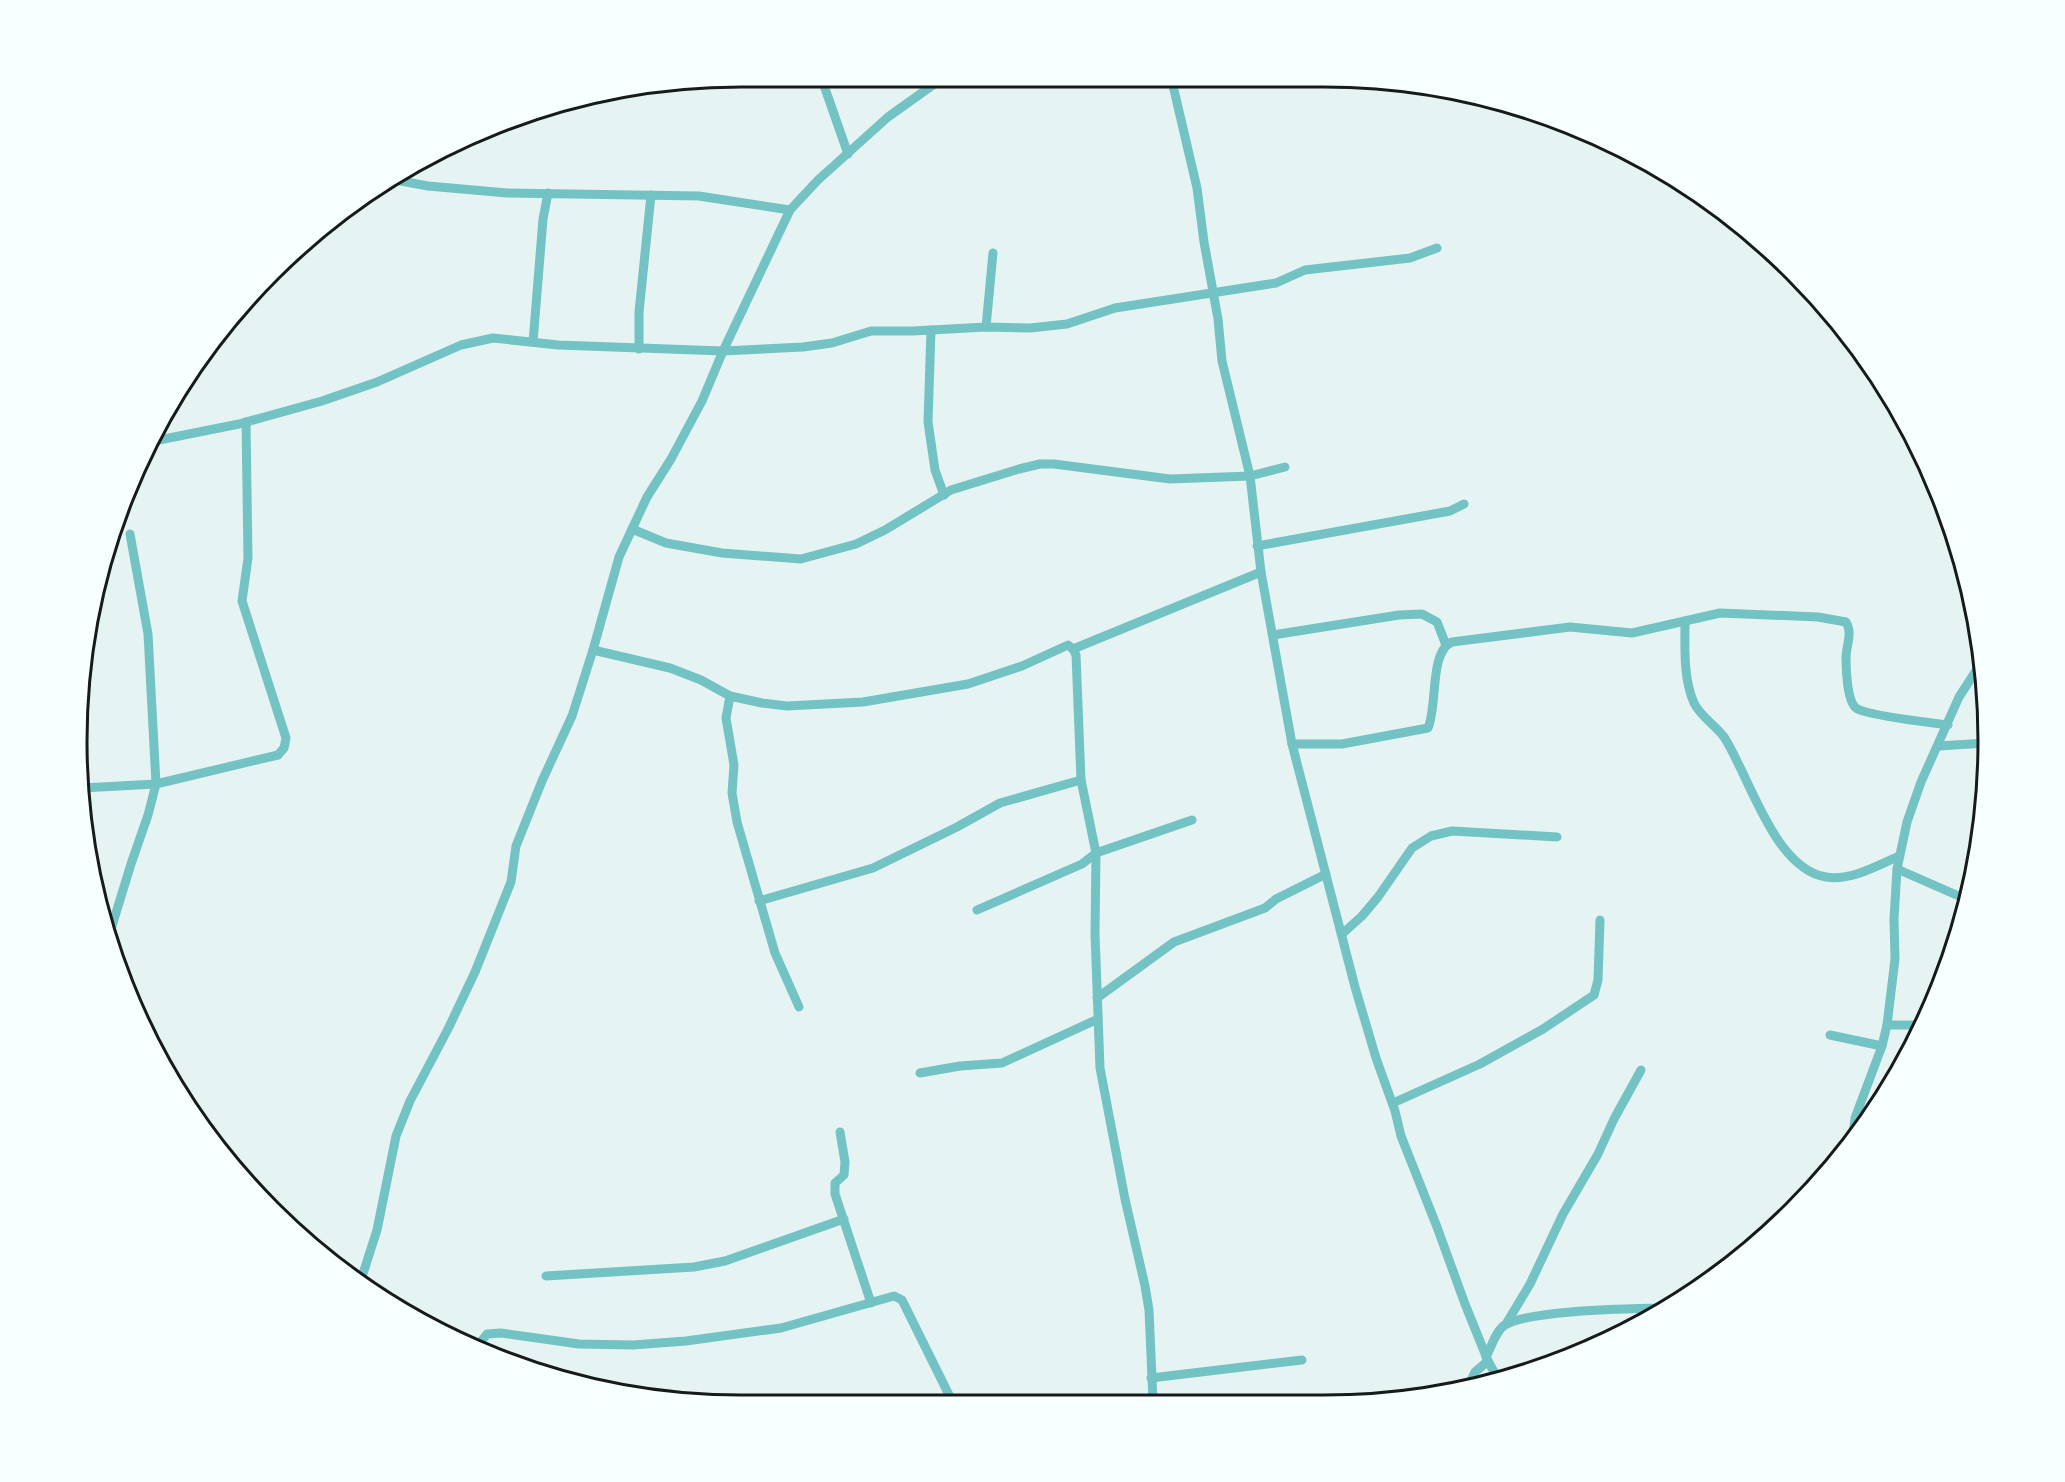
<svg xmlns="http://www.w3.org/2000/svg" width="2065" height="1482" viewBox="0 0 2065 1482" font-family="'Golos Text',sans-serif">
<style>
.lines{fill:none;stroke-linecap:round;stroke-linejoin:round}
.minor{stroke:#74c3c4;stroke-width:9}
.rim{fill:none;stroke:#161a1a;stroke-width:3}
</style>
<rect width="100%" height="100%" fill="#e6f3f3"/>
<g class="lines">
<g class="minor">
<polyline points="821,77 848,154"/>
<polyline points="1171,77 1197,188 1204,242 1218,319 1222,361 1250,476 1261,572 1292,744 1355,987 1376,1058 1395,1111 1401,1136 1437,1227 1465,1304 1488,1361 1498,1379"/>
<polyline points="390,179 428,186 507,193 699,196 790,210"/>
<polyline points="986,327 993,253"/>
<polyline points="931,330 928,422 935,470 944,495"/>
<polyline points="533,342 543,219 548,193"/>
<polyline points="639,349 639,312 651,195"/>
<polyline points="149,442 239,424 322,401 377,382 461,345 493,338 558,345 723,351 803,347 832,343 871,331 913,331 986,327 1030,328 1067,324 1115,308 1276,283 1305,270 1410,258 1437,248"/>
<polyline points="632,529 666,543 722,553 801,559 856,544 885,530 951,490 1019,469 1040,464 1054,464 1170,479 1250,476 1285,467"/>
<polyline points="1257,546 1450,511 1464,504"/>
<path d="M1685 621C1685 648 1683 678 1694 703 1700 716 1715 725 1724 737 1749 775 1774 869 1826 877 1850 881 1877 866 1899 856"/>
<polyline points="1273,635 1399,615 1422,614 1437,622 1446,645"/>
<polyline points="1073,649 1076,655 1081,780 1096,853 1095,934 1100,1068 1125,1199 1145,1286 1149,1310 1153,1401"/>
<polyline points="593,650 670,668 701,680 730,696 762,703 787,706 863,702 968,684 1022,666 1068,645 1073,649 1261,572"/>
<polyline points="730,696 726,718 734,765 732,793 737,822 775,953 799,1007"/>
<path d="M1292 744H1342L1428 728C1438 705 1429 652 1452 642L1570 627 1632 633 1720 613 1818 617 1846 622C1853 634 1846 645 1846 658 1846 669 1847 701 1856 708 1865 715 1932 723 1948 725"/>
<polyline points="1939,746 1986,743"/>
<polyline points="82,788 156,784 278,755 284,748 286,738 242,601 248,558 246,422"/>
<polyline points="1897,869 1968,900"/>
<polyline points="759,901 873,868 957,827 1000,803 1081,780"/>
<polyline points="977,910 1082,864 1096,853 1192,820"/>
<polyline points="1342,934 1362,916 1378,897 1412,848 1431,836 1452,831 1557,837"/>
<polyline points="108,939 131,864 148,815 156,784 148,634 130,534"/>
<polyline points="1097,998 1174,942 1265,908 1276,899 1326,874"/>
<polyline points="1887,1025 1924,1025"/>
<polyline points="1830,1035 1882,1046"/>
<polyline points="920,1073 960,1066 1002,1063 1098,1019"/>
<polyline points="1393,1103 1480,1064 1543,1029 1594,995 1598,980 1600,920"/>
<polyline points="840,1132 845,1162 844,1175 835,1183 835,1194 871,1303"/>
<polyline points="1852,1145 1855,1118 1882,1046 1887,1025 1895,959 1894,919 1897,869 1907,822 1921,782 1959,697 1983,660"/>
<polyline points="546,1276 694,1267 725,1261 844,1219"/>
<polyline points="360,1283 377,1230 396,1136 410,1101 449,1027 475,972 511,882 516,846 542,781 572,716 593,650 619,557 647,497 671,459 702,401 723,351 790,210 818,180 888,117 944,77"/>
<polyline points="1506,1324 1530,1284 1563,1214 1598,1154 1614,1119 1641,1070"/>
<polyline points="476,1348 487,1334 501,1333 579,1344 633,1345 686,1341 781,1328 894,1296 902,1300 953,1403"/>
<path d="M1486 1357C1491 1348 1496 1330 1505 1325 1530 1310 1628 1309 1661 1308"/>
<polyline points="1151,1378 1302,1360"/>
<polyline points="1468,1387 1475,1372 1488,1361"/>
</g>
</g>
<path d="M0 0H2065V1482H0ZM741 87H1324A654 654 0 0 1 1978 741V741A654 654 0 0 1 1324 1395H741A654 654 0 0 1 87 741V741A654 654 0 0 1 741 87Z" fill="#f7ffff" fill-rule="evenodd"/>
<path class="rim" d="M741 87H1324A654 654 0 0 1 1978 741V741A654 654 0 0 1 1324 1395H741A654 654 0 0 1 87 741V741A654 654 0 0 1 741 87Z"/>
</svg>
